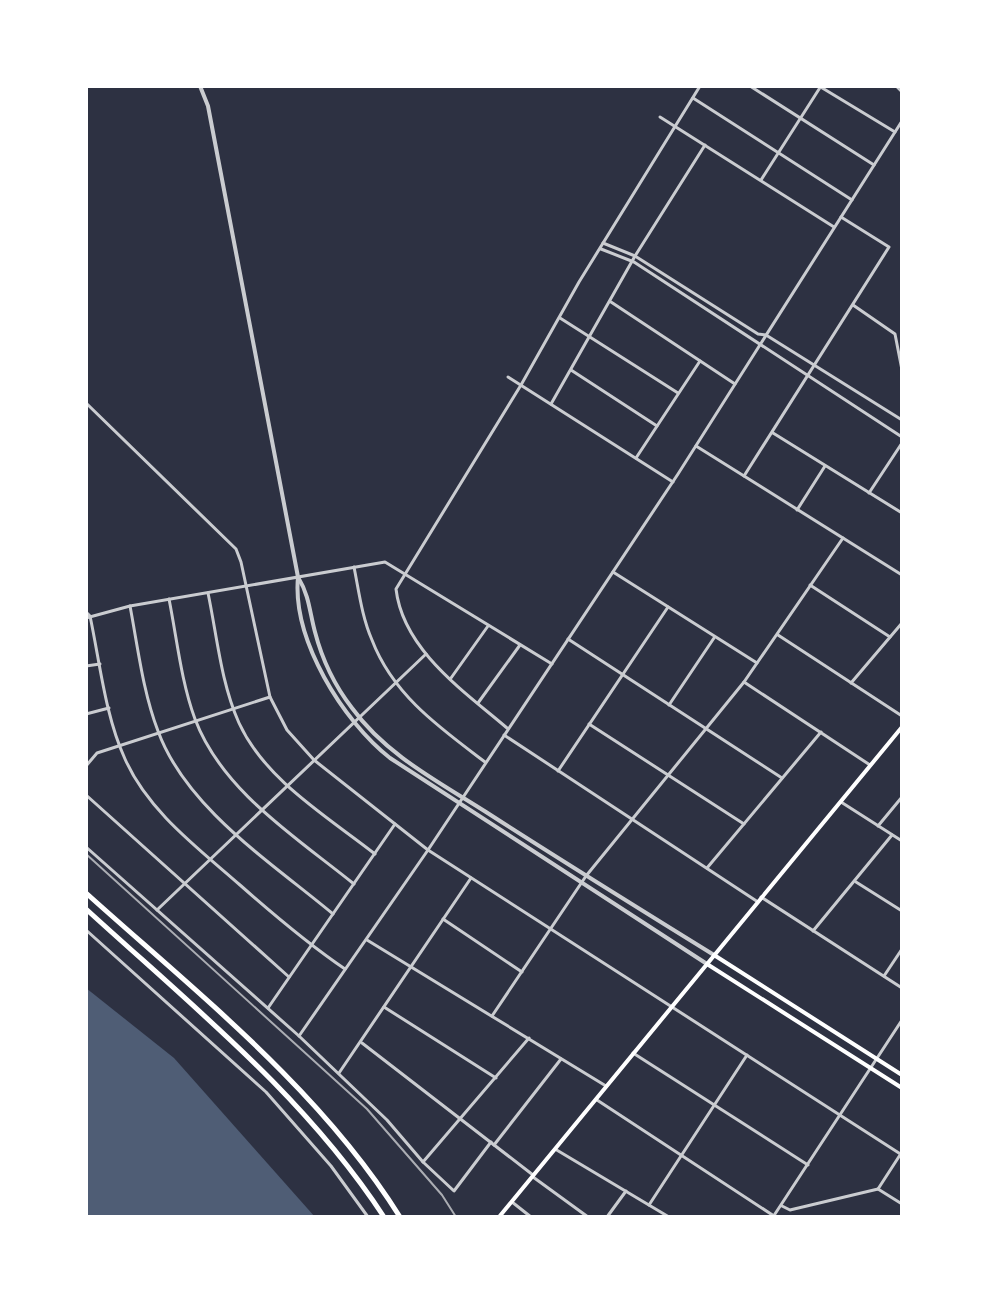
<svg xmlns="http://www.w3.org/2000/svg" width="988" height="1303" viewBox="0 0 988 1303" font-family="'Nunito Sans',sans-serif">
<style>
.water{fill:#4f5d75}
.lines{fill:none;stroke-linecap:round;stroke-linejoin:round}
.minor{stroke:#caccd0;stroke-width:3}
.tertiary{stroke:#caccd0;stroke-width:4}
.secondary{stroke:#fff;stroke-width:4}
.trunk{stroke:#fff;stroke-width:5}
.rail{stroke:#abadb3;stroke-width:2}
</style>
<rect width="100%" height="100%" fill="#2d3142"/>
<polygon class="water" points="86,988 174,1058 315,1217 86,1217"/>
<g class="lines">
<g class="minor">
<polyline points="750,86 874,165"/>
<polyline points="819,86 895,132"/>
<polyline points="693,98 852,200"/>
<polyline points="660,117 834,227"/>
<polyline points="761,180 821,86"/>
<polyline points="603,243 635,256 758,334 766,335 902,420"/>
<polyline points="601,249 634,262 902,437"/>
<polyline points="611,302 735,384"/>
<polyline points="853,305 895,334 902,370"/>
<polyline points="560,318 678,393"/>
<polyline points="571,370 657,426"/>
<polyline points="508,377 673,482"/>
<polyline points="86,403 236,549 241,562 270,697 287,730 314,760 428,850 902,1155"/>
<polyline points="551,404 635,256 705,145"/>
<polyline points="773,433 902,513"/>
<polyline points="696,446 902,575"/>
<polyline points="636,458 700,361"/>
<polyline points="744,476 889,247 841,217"/>
<polyline points="869,493 902,443"/>
<polyline points="797,510 825,466"/>
<path d="M354 567C359 592 362 617 372 640 393 695 440 728 485 762"/>
<polyline points="613,572 757,663"/>
<polyline points="810,585 890,637"/>
<path d="M208 593C217 636 221 683 239 723 265 780 328 817 375 854"/>
<path d="M169 599C177 639 181 681 195 719 222 791 296 837 354 884"/>
<path d="M130 606C138 648 143 692 158 731 186 808 272 863 333 914"/>
<path d="M86 612 90 616C100 663 105 715 125 759 148 811 198 848 240 885 274 915 308 944 345 969"/>
<polyline points="86,618 130,606 385,562 552,664"/>
<polyline points="778,635 902,716"/>
<polyline points="568,639 782,778"/>
<polyline points="86,666 100,664"/>
<polyline points="451,678 488,626"/>
<polyline points="744,682 870,765"/>
<polyline points="851,683 902,623"/>
<polyline points="478,703 520,645"/>
<polyline points="669,705 714,638"/>
<polyline points="86,714 109,708"/>
<polyline points="589,724 744,824"/>
<path d="M507 728C465 692 403 650 396 589L521 385 579 282 700 86"/>
<polyline points="504,735 758,902"/>
<polyline points="86,766 97,753 270,697"/>
<polyline points="558,771 668,607"/>
<polyline points="86,795 289,977"/>
<polyline points="841,802 902,841"/>
<polyline points="878,826 902,797"/>
<polyline points="86,847 299,1036 387,1120 423,1162 454,1191 491,1142"/>
<polyline points="707,868 821,732"/>
<polyline points="856,882 902,911"/>
<polyline points="761,897 902,988"/>
<polyline points="157,910 426,654"/>
<polyline points="443,919 522,972"/>
<polyline points="86,930 266,1092 331,1166 368,1217"/>
<polyline points="813,931 892,835"/>
<polyline points="367,940 606,1086"/>
<polyline points="884,976 902,949"/>
<polyline points="384,1007 496,1078"/>
<polyline points="268,1008 395,824"/>
<polyline points="492,1016 586,876 744,682 843,538"/>
<polyline points="299,1036 428,850 678,474 902,121"/>
<polyline points="362,1043 533,1175"/>
<polyline points="633,1053 808,1165"/>
<polyline points="339,1073 471,878"/>
<polyline points="597,1100 774,1216"/>
<polyline points="494,1145 561,1059"/>
<polyline points="555,1149 669,1217"/>
<polyline points="423,1162 529,1038"/>
<polyline points="533,1177 588,1217"/>
<polyline points="878,1189 900,1155"/>
<polyline points="512,1202 531,1217"/>
<polyline points="649,1205 747,1055"/>
<polyline points="782,1206 790,1210 878,1189 902,1204"/>
<polyline points="607,1217 626,1191"/>
<polyline points="773,1217 902,1020"/>
</g>
<g class="tertiary">
<path d="M200 86 208 106 298 577C292 640 343 721 390 758L707 964"/>
<polyline points="897,86 902,91"/>
<path d="M299 579C309 595 310 614 315 632 322 659 335 686 352 708 386 755 439 782 486 812 562 861 638 908 714 955"/>
</g>
<g class="secondary">
<polyline points="714,955 902,1075"/>
<polyline points="707,964 902,1088"/>
<polyline points="499,1217 902,727"/>
</g>
<g class="trunk">
<path d="M86 893C196 992 321 1090 400 1217"/>
<path d="M86 909C192 1006 305 1096 384 1217"/>
</g>
<polyline class="rail" points="86,854 367,1109 442,1195 456,1217"/>
</g>
<rect width="988" height="1303" fill="none" stroke="#ffffff" stroke-width="176"/>
</svg>
